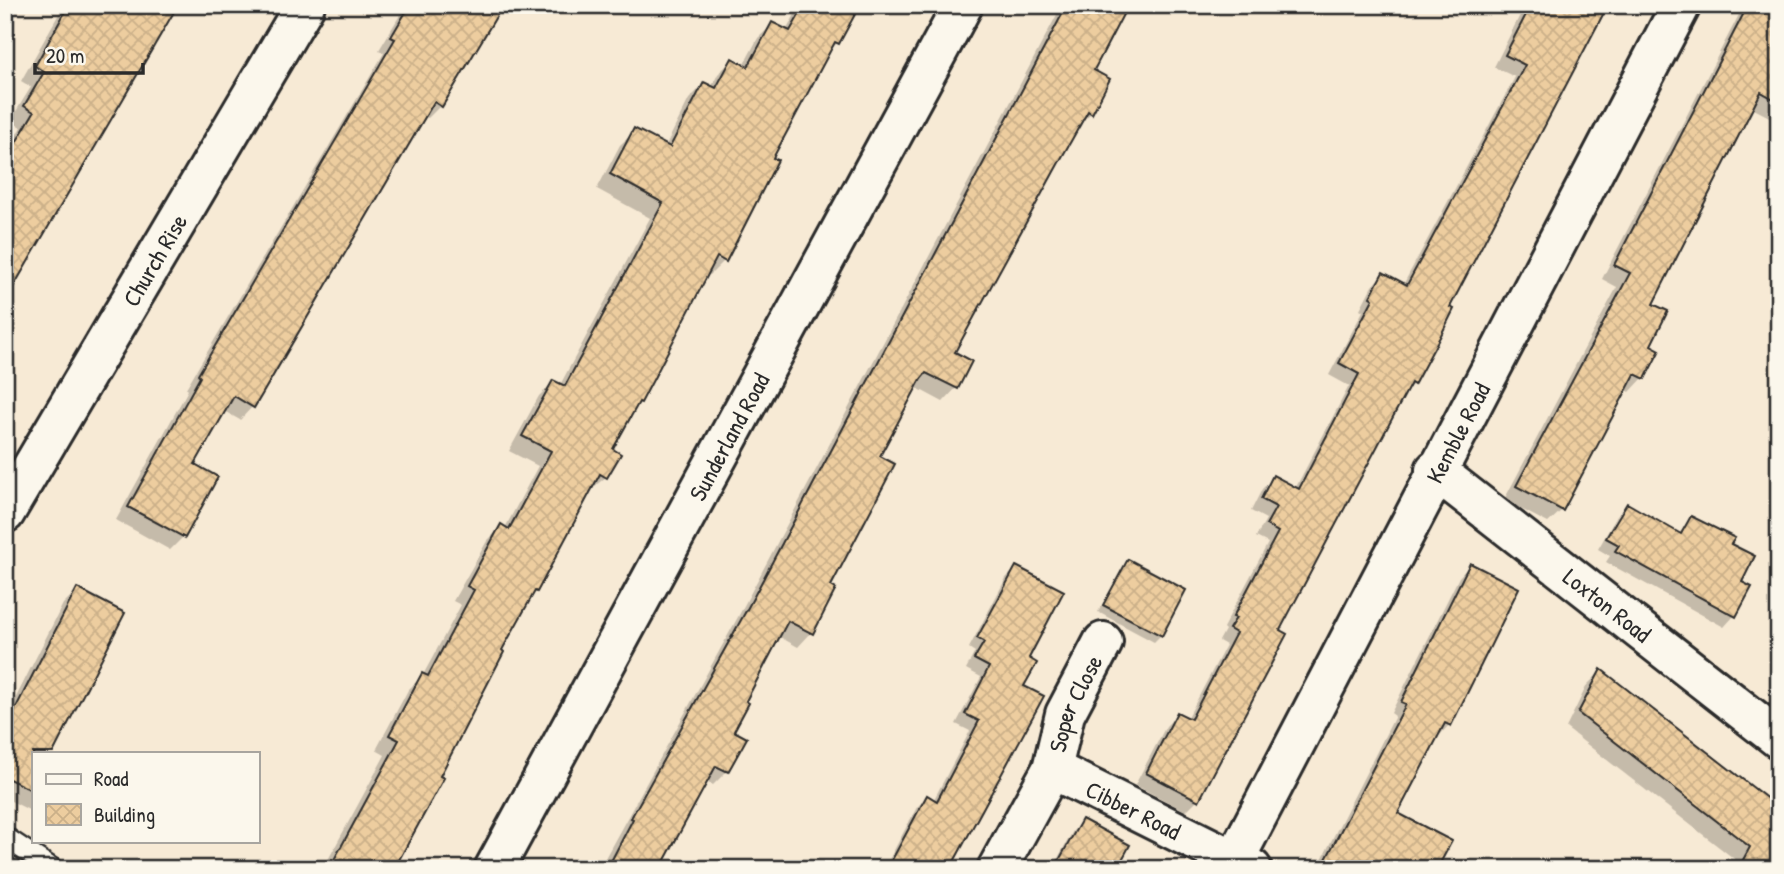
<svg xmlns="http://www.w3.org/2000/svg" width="1784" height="874" viewBox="0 0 1784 874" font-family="'Patrick Hand',sans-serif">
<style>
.shadow{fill:#0003;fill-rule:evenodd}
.building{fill:url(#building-cross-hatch);stroke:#2b2b2b;stroke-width:2}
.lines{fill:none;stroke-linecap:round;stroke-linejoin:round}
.lane-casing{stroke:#2b2b2b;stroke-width:24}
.street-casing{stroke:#2b2b2b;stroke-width:44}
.secondary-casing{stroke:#2b2b2b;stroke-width:44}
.lane{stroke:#fbf7ec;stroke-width:19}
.street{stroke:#fbf7ec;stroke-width:38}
.secondary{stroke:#fbf7ec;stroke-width:38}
.labels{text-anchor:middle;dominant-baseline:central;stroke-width:6;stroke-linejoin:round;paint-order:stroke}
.street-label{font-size:24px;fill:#2b2b2b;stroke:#fbf7ec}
</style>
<defs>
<pattern id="building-cross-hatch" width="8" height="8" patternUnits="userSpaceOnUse" patternTransform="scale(1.75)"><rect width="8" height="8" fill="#edcd9f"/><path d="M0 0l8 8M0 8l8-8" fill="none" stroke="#cbb089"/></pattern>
</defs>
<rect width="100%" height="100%" fill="#f7ead5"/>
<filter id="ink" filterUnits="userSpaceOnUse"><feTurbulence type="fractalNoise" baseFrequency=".0143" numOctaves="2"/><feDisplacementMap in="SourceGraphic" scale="14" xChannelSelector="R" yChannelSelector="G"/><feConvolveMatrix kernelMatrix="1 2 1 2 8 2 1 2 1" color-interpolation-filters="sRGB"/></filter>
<g filter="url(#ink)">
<g class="shadow">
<polygon points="64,5 178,5 17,279 5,292 5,154 21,127 10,121 31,87 21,81"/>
<polygon points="406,5 501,5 441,105 428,118 424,116 252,407 240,420 224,411 192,465 216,478 183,537 170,550 116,520 188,390 186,388 384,53 379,50"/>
<path d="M800 5H858L837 43 828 52 770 158 724 261 710 275 706 273 640 402 611 450 606 477 590 490 536 591 528 599 388 869H323L385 755 376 750 408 690 423 675 461 605 453 601 487 541 501 527 505 528 538 466 509 451 539 396 553 382 560 385 650 218 597 189 620 145 635 131 665 147 689 99 704 84 711 88 718 74 732 60 743 66 758 38 773 24 786 31ZM708 254 721 257V261Z"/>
<polygon points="1062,5 1126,5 1091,71 1091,113 1078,125 953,353 956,388 943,402 915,387 878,456 811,633 798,647 778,636 743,701 732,732 727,771 713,785 706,781 657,869 599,869 738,617"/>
<polygon points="1525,5 1606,5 1447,308 1413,384 1403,394 1278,631 1197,800 1186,811 1135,785 1166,726 1178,714 1187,719 1226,645 1219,641 1225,630 1223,628 1268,543 1256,537 1266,519 1251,511 1262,489 1274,477 1295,489 1349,386 1329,375 1363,311 1360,309 1372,286 1383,274 1403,285 1515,77 1494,67"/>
<polygon points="1744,5 1779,5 1779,122 1752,108 1651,304 1643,378 1630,392 1625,389 1562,510 1548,523 1504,500 1617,287 1602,279"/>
<polygon points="1628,505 1678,535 1691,518 1729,545 1740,583 1749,588 1734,616 1724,627 1606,562 1610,556 1598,549 1617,516"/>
<polygon points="1128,561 1161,635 1154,642 1098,612"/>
<polygon points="1470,565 1517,589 1449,725 1438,737 1396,814 1440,861 1455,869 1317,869 1395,716 1391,713 1459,577"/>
<polygon points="1016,568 1026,659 1022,686 949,869 884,869 917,807 927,798 933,801 970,731 956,724 981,677 966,669 975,652 969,648 1006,578"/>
<polygon points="77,590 122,614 52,753 33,753 33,812 5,798 5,719 63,604"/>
<polygon points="1601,671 1764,798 1779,806 1779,869 1732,869 1737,861 1566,728 1587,685"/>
<polygon points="1082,821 1115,869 1052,869 1073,831"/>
</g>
<g class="building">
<polygon points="69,5 178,5 5,301 5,161 34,112 24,106 44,72 35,66"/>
<polygon points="410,5 503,5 442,107 434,102 254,408 234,396 195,464 218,477 185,538 128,507 200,377 198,375 395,39 391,37"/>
<polygon points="805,5 860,5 839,44 835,42 773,158 778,160 726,262 717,257 641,403 639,402 613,449 621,454 607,478 600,474 537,592 535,591 502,650 504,652 440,776 444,778 422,818 394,869 329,869 399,740 389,735 422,673 428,676 474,590 467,586 501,524 509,529 551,451 522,436 553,380 565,386 663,203 610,174 634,128 670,147 704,82 716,88 732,58 748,67 772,22 790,31"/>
<polygon points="1067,5 1128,5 1094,70 1110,79 1092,114 1088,111 1062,157 955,352 972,361 958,389 926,373 921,379 880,456 895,464 831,586 836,589 813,634 788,621 746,701 749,703 734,731 747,738 728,772 716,766 660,869 607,869 633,819 631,818 751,602"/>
<polygon points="1531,5 1608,5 1450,307 1454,309 1441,335 1414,385 1411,383 1280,630 1287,634 1199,801 1146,773 1177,712 1191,719 1236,633 1229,629 1236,618 1233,617 1278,532 1266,525 1276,507 1261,499 1273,475 1299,489 1359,374 1339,363 1373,299 1370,297 1383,272 1407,285 1525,65 1505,55"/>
<polygon points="1748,5 1779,5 1779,102 1761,92 1653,304 1668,311 1651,345 1660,350 1645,379 1635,374 1563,511 1516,486 1630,273 1614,265"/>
<polygon points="1627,503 1681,534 1691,516 1735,538 1731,544 1755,556 1742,582 1752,587 1736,617 1615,551 1619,545 1606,538"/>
<polygon points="1128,559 1186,590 1162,636 1103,605"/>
<polygon points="1470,563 1519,588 1451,726 1445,723 1398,813 1452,841 1437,869 1321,869 1406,704 1401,702"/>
<polygon points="1016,566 1064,591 1029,658 1037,663 1024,686 1044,696 950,869 887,869 927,795 937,801 979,721 965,714 989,667 974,659 984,642 977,638"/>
<polygon points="77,588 125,613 53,753 33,753 33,791 5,777 5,729"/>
<polygon points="1601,669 1773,803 1779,791 1779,869 1738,869 1750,847 1578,713"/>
<polygon points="1082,819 1130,845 1117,869 1054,869"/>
</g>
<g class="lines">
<defs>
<polyline id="lane" points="5,837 53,869"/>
<g id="street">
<path id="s1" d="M1435 470 1779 739"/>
<path id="s2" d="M5 513 305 5"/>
<path id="s3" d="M1052 769 1252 869"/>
<path id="s4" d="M1235 859 1681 5"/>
<path id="s5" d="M997 869 1052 769 1065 714 1103 642"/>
</g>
<g id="secondary">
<path id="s6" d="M494 869 963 5"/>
</g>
</defs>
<use href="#lane" class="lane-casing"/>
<use href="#street" class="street-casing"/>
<use href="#secondary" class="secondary-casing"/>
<use href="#lane" class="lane"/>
<use href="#street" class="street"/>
<use href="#secondary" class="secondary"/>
</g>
</g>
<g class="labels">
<g class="street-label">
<text stroke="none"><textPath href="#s2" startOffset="294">Church Rise</textPath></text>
<text stroke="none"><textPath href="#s4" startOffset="481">Kemble Road</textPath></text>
<text stroke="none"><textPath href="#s6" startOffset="492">Sunderland Road</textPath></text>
<text stroke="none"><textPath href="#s1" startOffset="219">Loxton Road</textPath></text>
<text stroke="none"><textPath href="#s5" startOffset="184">Soper Close</textPath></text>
<text stroke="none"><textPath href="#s3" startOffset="91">Cibber Road</textPath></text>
</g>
</g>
<rect width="1784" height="874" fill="none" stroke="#fbf7ec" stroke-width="28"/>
<rect x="14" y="14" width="1756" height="846" fill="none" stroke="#2b2b2b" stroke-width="2.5" filter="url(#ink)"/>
<rect x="32" y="752" width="228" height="91" fill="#fbf7ec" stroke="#a8a59f" stroke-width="2"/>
<rect x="46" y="774" width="35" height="10" fill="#fbf7ec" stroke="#a8a59f" stroke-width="2"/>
<text x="94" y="786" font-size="21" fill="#2b2b2b">Road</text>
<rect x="46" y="804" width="35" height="21" fill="url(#building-cross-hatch)" stroke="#a8a59f" stroke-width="2"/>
<text x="94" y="822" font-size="21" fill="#2b2b2b">Building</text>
<path d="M35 63v10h108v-10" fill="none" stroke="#2b2b2b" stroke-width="3.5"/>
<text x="46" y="63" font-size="21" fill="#2b2b2b" stroke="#fbf7ec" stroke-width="5" paint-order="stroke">20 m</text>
</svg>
